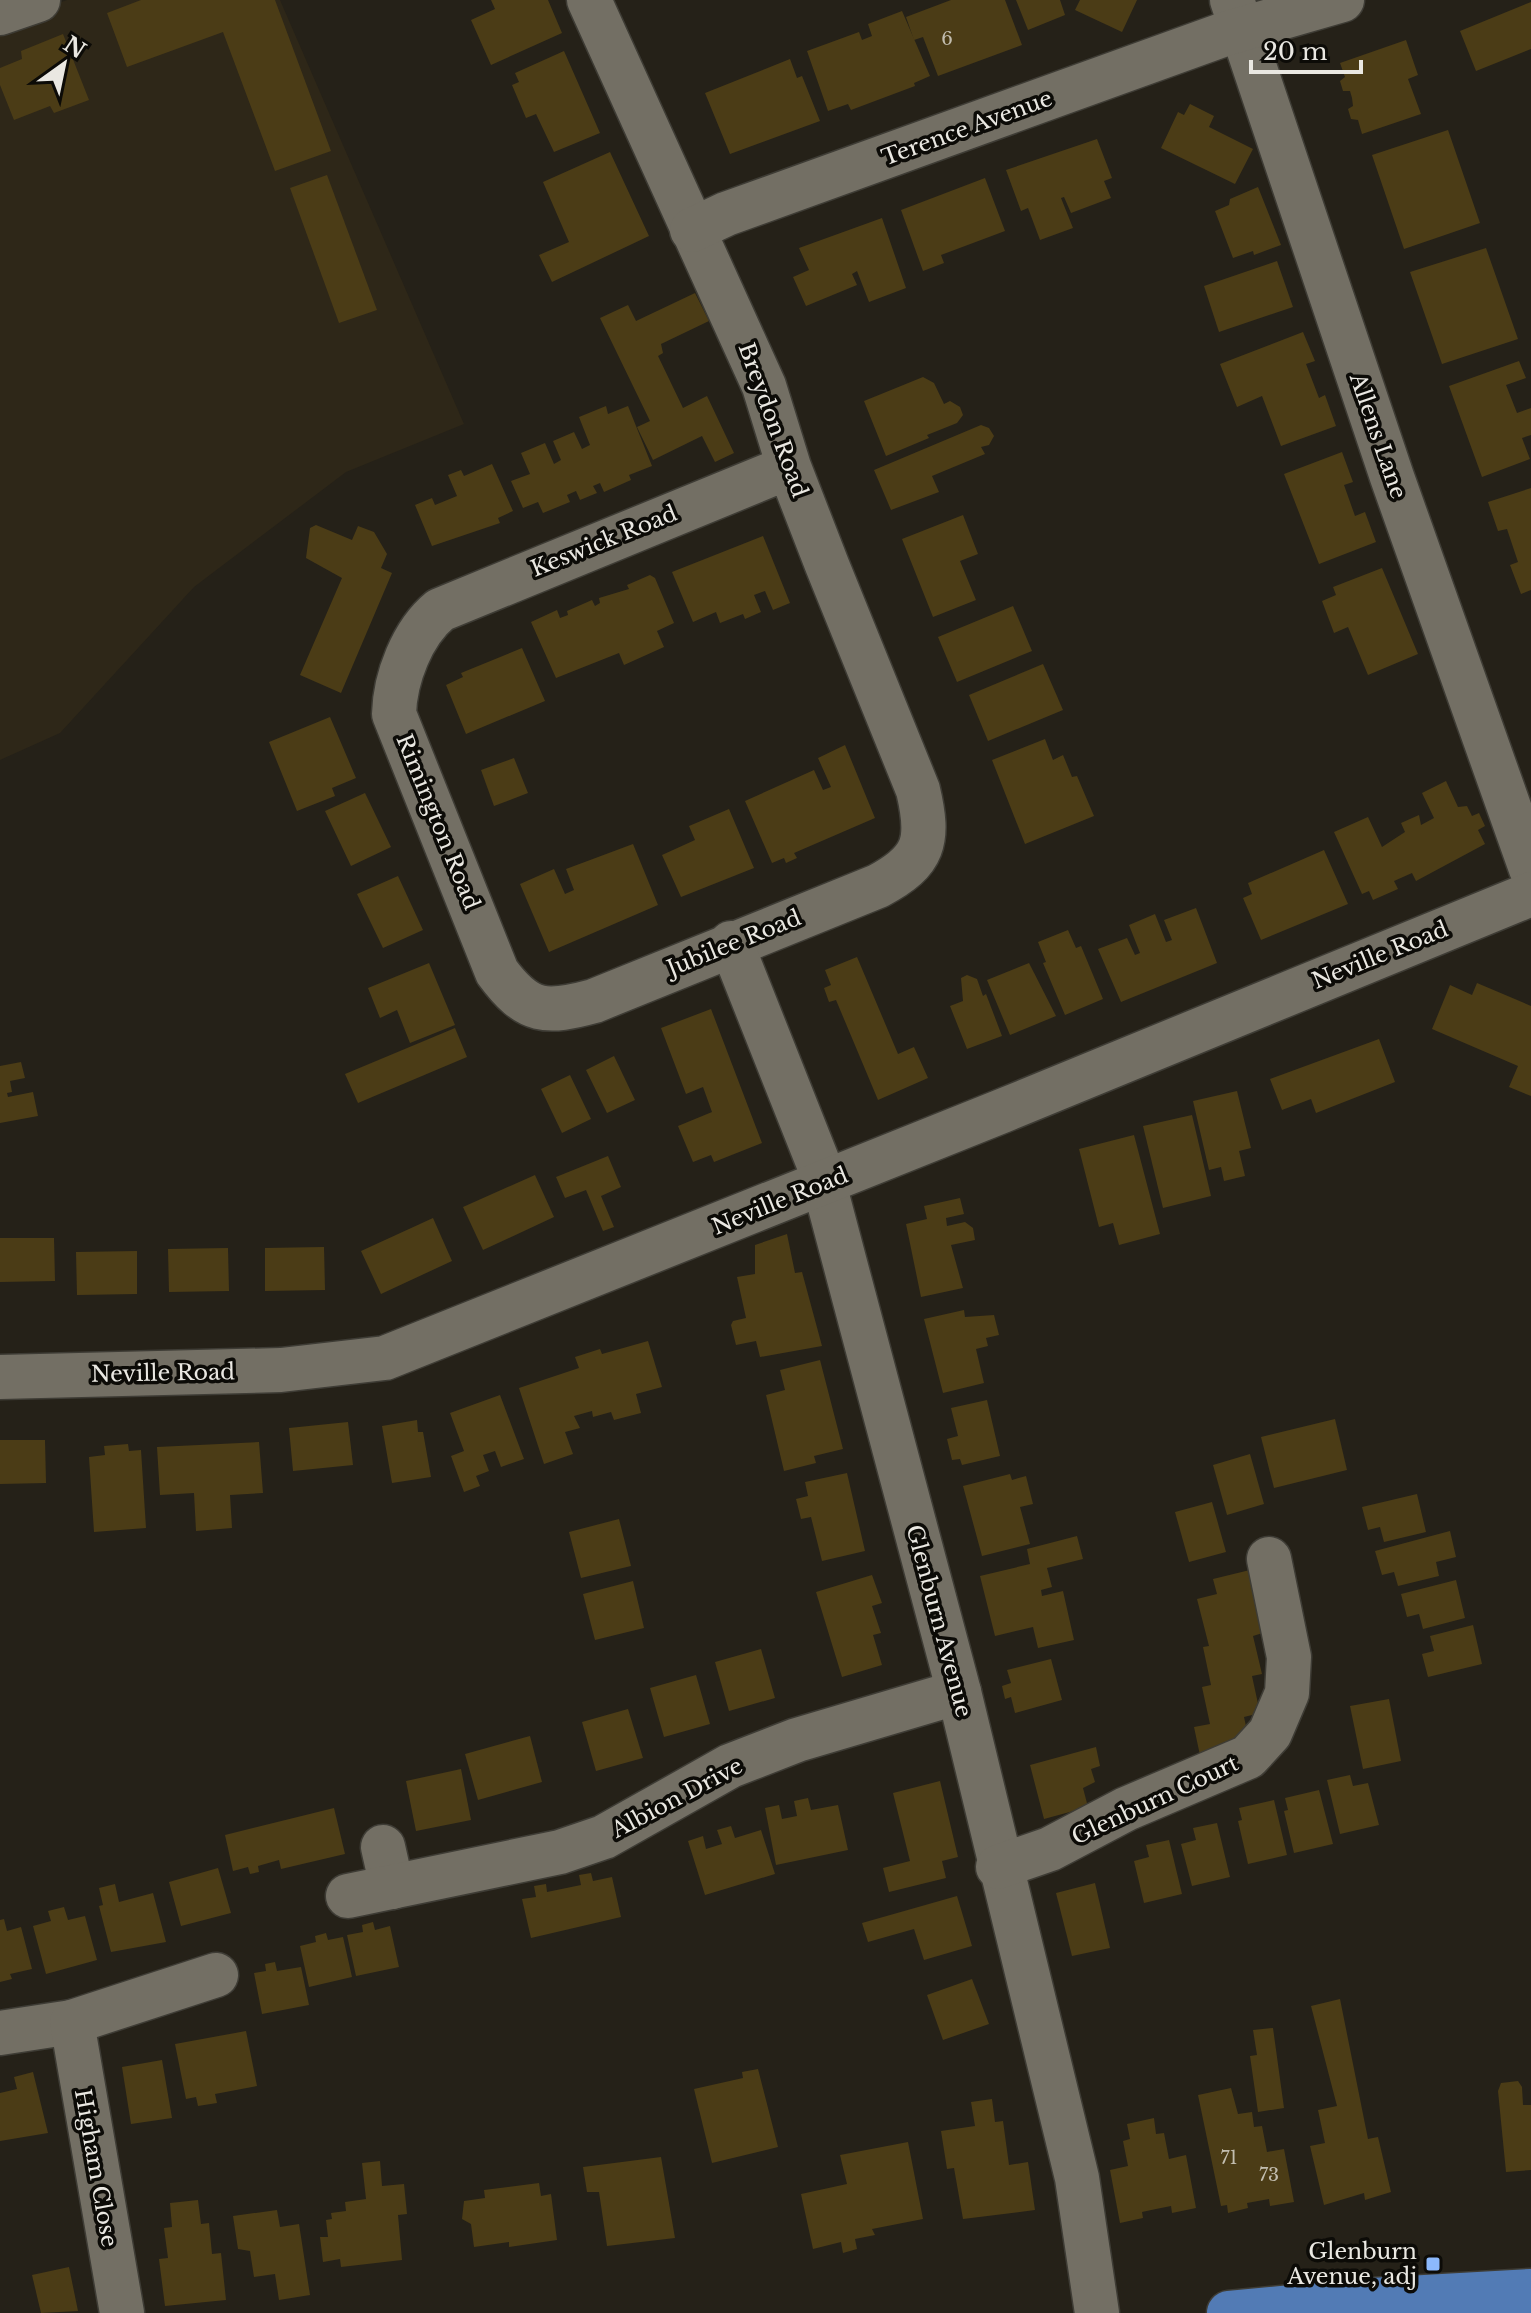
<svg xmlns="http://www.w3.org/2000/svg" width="1531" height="2313" viewBox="0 0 1531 2313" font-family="'Libre Baskerville',serif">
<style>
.built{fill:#2e2718}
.building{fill:#4b3c16}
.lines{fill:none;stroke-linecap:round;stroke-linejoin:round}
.minor-casing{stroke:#3e3c35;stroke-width:47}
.major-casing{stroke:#3e3c35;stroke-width:47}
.minor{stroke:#736f64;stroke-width:44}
.major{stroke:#527bb5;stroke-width:44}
.poi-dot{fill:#8cb9fc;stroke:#0c0b07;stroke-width:3}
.labels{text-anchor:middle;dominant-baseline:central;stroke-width:7;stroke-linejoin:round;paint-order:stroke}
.number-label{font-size:18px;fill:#c2bdaf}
.street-label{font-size:22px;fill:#eae8e2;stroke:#0c0b07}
.poi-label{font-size:22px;fill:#eae8e2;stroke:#0c0b07;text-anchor:end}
</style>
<rect width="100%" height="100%" fill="#252118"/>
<polygon class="built" points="67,0 280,0 464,424 346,472 194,587 60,733 0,760 0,24"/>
<g class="building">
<polygon points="141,0 275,0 331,151 275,171 223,32 127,67 107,13"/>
<polygon points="491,0 548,0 562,33 491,65 471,20 495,9"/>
<polygon points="951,0 1005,0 1022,45 938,76 923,37 914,40 906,17"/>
<polygon points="1016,0 1060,0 1065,15 1028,30"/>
<polygon points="1080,0 1137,0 1122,32 1075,10"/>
<polygon points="1531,2 1531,49 1476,71 1460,31"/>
<polygon points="902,11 930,76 914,83 915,86 851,110 848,104 828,111 807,51 859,32 862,40 872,36 868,24"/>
<polygon points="63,34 89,100 54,113 50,106 14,120 0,85 0,68 22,59 21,51"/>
<polygon points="1406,40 1418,75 1408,79 1421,114 1362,134 1358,120 1351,119 1348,109 1353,106 1352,98 1350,91 1343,91 1340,81 1345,77 1340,63"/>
<polygon points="564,51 600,133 554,152 536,114 526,118 512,85 519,82 515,73"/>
<polygon points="790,59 797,78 802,76 820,121 730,154 705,93"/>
<polygon points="1190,104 1214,116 1209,127 1253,149 1235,184 1161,148 1178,112 1184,115"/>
<polygon points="1448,130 1480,223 1404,249 1372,155"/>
<polygon points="1097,139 1112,178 1104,181 1111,198 1071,213 1064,197 1061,198 1073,228 1040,240 1028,208 1021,211 1006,170"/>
<polygon points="610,152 649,236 552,282 539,255 569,242 543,182"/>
<polygon points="327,175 377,310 339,323 290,188"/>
<polygon points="985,178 1005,231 941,255 944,263 923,271 901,210"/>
<polygon points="1258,187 1281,245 1254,255 1253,251 1233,258 1215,211 1229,205 1230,199"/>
<polygon points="882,218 906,288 869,302 857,271 852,274 857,285 806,306 793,277 809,270 799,248"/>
<polygon points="1486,248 1518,339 1442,364 1410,272"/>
<polygon points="1277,261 1293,307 1219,332 1204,286"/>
<polygon points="695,293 709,321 661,344 663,353 658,356 683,408 707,396 734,453 715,462 702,436 653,460 637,427 650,421 600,318 628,305 636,321"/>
<polygon points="1303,332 1315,361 1306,364 1319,398 1325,395 1336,426 1281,446 1262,396 1237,407 1220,364"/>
<polygon points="1519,361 1526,378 1506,385 1517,413 1531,408 1531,435 1522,438 1530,459 1482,477 1449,386"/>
<polygon points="923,377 934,383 944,404 950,401 960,407 963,415 957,423 927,435 929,438 886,456 864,401"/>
<polygon points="606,406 608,414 628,406 652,466 629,475 631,480 604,492 600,483 593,486 597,493 580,500 576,491 567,495 570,502 543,513 538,502 523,508 511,481 530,474 521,453 545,443 554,464 561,460 553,441 574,432 582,449 590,445 579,417"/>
<polygon points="981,425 989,428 994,436 989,445 981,447 985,454 932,476 939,492 891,510 874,470"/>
<polygon points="1342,452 1353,482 1344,485 1355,516 1365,512 1376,542 1319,564 1284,474"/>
<polygon points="492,464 513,511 498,518 500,523 432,546 415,505 432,498 435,505 457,496 448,475 461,470 464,476"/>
<polygon points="1531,488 1531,590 1521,594 1510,565 1518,562 1507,529 1498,531 1488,502"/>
<polygon points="963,515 978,554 960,561 976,600 933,617 902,539"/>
<polygon points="316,525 352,540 358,526 374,532 387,554 381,568 392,573 341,693 300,675 342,578 306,558 310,528"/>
<polygon points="763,536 790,603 773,610 765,591 754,595 761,612 745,619 743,614 720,623 716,612 693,622 672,572"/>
<polygon points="1382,568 1418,654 1368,675 1348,627 1334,633 1322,601 1336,595 1333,587"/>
<polygon points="650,575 655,578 674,623 657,631 664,647 624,665 619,653 556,678 531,622 557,610 560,618 568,615 567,611 592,600 595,606 600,603 599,598 629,589 627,585"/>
<polygon points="1013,606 1032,651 957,682 938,637"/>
<polygon points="522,648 545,701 466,734 446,685 463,677 461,673"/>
<polygon points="1043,664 1063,710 988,741 969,695"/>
<polygon points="330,717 356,778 332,788 335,796 297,811 269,742"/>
<polygon points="1045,739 1053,760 1063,755 1072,777 1077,776 1094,816 1025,844 992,760"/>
<polygon points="845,745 875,818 794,853 797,858 786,863 784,858 772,863 745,801 814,770 823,790 831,787 818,758"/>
<polygon points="514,758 528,793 494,806 481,770"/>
<polygon points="1446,781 1458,807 1467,806 1472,816 1479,813 1485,826 1478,830 1485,844 1416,881 1412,873 1394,881 1398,889 1373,900 1369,891 1362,894 1334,832 1368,817 1382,847 1405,832 1401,823 1419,815 1421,825 1434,818 1422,793"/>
<polygon points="365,793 391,847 351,866 325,811"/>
<polygon points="729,809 754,868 681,897 662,855 695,840 689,826"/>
<polygon points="633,844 658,905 549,952 520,884 554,869 565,894 574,890 566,869"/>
<polygon points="1324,850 1348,904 1261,940 1243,898 1252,894 1248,883"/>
<polygon points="398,876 423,930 383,948 357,894"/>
<polygon points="1196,908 1217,963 1121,1002 1098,949 1127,938 1135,955 1140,953 1129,925 1155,914 1166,942 1172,940 1164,920"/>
<polygon points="1068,930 1076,948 1081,946 1103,999 1065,1015 1043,963 1046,962 1038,942"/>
<polygon points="857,957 898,1054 914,1047 928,1078 878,1100 836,1000 829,1002 824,988 831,985 825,970"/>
<polygon points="429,963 455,1025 410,1043 397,1010 380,1018 368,988"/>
<polygon points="1029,963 1056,1016 1010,1035 987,980"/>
<polygon points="967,975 977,979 983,996 986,994 1002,1036 967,1049 950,1006 963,1001 961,978"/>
<polygon points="1477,983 1531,1006 1531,1096 1509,1087 1518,1066 1432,1029 1450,985 1472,995"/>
<polygon points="711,1009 762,1143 714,1162 711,1155 693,1162 678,1126 712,1112 703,1087 686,1094 661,1028"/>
<polygon points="455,1028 467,1057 358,1103 345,1074"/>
<polygon points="1379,1039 1395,1082 1316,1113 1311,1099 1282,1110 1270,1079"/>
<polygon points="614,1056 635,1100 607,1113 586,1070"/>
<polygon points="21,1062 25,1078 10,1081 12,1092 7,1093 8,1097 33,1092 38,1116 0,1123 0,1066"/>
<polygon points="570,1075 591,1119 562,1133 541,1089"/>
<polygon points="1237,1091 1251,1148 1239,1151 1245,1176 1224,1181 1221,1167 1209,1170 1193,1101"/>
<polygon points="1192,1115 1211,1196 1163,1208 1143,1126"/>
<polygon points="1134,1135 1160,1234 1119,1245 1113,1223 1099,1227 1079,1149"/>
<polygon points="608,1156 621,1187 601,1196 614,1227 603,1231 586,1190 565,1198 556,1177"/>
<polygon points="535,1175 554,1217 483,1250 463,1207"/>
<polygon points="960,1198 964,1214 946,1218 947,1226 965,1222 973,1228 975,1240 951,1245 963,1288 921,1297 906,1224 927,1219 924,1206"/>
<polygon points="433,1218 452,1261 381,1294 361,1251"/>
<polygon points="787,1234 795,1273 802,1272 822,1346 760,1357 756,1341 736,1345 731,1325 733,1321 746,1318 737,1277 755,1274 755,1245"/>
<polygon points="0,1238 54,1238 55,1281 0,1282"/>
<polygon points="324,1247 325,1290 265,1291 265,1248"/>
<polygon points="228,1248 229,1291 169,1292 168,1249"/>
<polygon points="137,1251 137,1294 77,1295 76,1252"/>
<polygon points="964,1310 965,1317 994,1315 999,1335 986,1338 988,1346 976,1349 984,1383 943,1393 924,1319"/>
<polygon points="648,1341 662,1387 636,1394 641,1413 614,1420 611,1412 593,1417 592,1411 574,1416 580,1428 565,1432 573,1454 544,1464 519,1388 579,1368 575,1357 600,1349 602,1354"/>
<polygon points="820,1360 843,1449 814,1456 816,1463 784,1471 766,1395 785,1390 780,1370"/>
<polygon points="500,1395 524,1459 501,1467 495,1451 483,1455 489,1471 476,1476 480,1486 464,1492 451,1456 464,1451 450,1413"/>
<polygon points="987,1400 1000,1456 962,1465 960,1459 952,1460 947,1439 958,1436 951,1408"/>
<polygon points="1335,1419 1347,1470 1274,1488 1261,1437"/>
<polygon points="417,1420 418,1432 423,1432 431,1477 392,1483 382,1426"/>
<polygon points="348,1422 353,1465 293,1471 289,1428"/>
<polygon points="0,1440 45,1440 46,1483 0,1484"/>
<polygon points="259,1442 263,1493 230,1495 232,1528 196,1531 194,1493 160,1495 157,1447"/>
<polygon points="128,1444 129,1451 141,1450 146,1528 94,1532 89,1457 105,1455 104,1446"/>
<polygon points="1250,1454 1264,1504 1227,1515 1213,1465"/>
<polygon points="847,1473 865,1551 822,1561 811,1517 801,1519 796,1499 808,1496 805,1482"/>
<polygon points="1010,1474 1012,1480 1026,1476 1033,1504 1020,1507 1030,1544 982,1556 963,1486"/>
<polygon points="1417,1494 1426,1532 1384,1542 1380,1527 1368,1530 1362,1507"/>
<polygon points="1212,1502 1226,1552 1189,1562 1175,1512"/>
<polygon points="619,1519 631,1566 581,1578 569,1532"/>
<polygon points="1450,1531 1456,1557 1436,1562 1439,1576 1398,1586 1394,1572 1382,1575 1375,1551"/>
<polygon points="1077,1536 1083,1559 1047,1568 1052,1587 1041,1590 1042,1596 1063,1591 1074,1640 1038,1648 1033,1627 995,1636 980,1576 1030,1564 1027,1549"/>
<polygon points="1254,1569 1269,1631 1253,1636 1262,1674 1252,1676 1260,1713 1244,1717 1251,1749 1201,1760 1194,1727 1210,1724 1202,1687 1211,1685 1203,1647 1209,1646 1197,1599 1217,1594 1213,1579"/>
<polygon points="872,1575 882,1603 872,1606 881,1633 873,1635 882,1665 842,1677 816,1592"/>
<polygon points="1456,1580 1465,1618 1423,1629 1419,1614 1407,1617 1401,1594"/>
<polygon points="633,1581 644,1628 595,1640 583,1594"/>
<polygon points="1473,1625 1482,1664 1428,1677 1422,1654 1434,1651 1430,1636"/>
<polygon points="761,1649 775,1698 729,1711 715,1662"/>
<polygon points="1051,1659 1062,1700 1015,1713 1011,1697 1005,1699 1002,1686 1011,1683 1007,1670"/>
<polygon points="696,1675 710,1724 664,1737 650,1688"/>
<polygon points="1389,1699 1401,1761 1363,1769 1350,1706"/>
<polygon points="628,1709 643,1758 596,1771 582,1722"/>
<polygon points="530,1736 542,1782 478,1800 465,1754"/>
<polygon points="1096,1747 1100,1766 1091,1769 1095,1782 1083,1788 1088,1807 1044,1819 1030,1765"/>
<polygon points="461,1769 471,1820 416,1831 406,1781"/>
<polygon points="1350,1775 1353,1786 1368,1783 1379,1825 1340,1834 1327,1780"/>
<polygon points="940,1781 958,1857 942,1861 946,1878 889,1892 883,1868 910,1861 893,1793"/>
<polygon points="1319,1790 1333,1844 1294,1853 1284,1811 1288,1810 1285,1798"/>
<polygon points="808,1798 811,1810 838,1805 848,1850 776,1865 765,1808 779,1805 782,1819 797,1816 794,1801"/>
<polygon points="1274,1800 1287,1855 1248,1864 1238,1821 1242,1820 1239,1808"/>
<polygon points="334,1808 345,1854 281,1869 279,1860 258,1866 259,1872 250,1874 248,1867 233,1871 225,1835"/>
<polygon points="1217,1823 1230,1877 1192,1886 1181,1844 1196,1840 1193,1828"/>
<polygon points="731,1826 735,1838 761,1830 775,1874 705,1895 688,1841 703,1836 706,1849 722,1844 717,1830"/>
<polygon points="1169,1840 1182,1894 1144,1903 1134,1861 1149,1857 1146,1845"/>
<polygon points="218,1868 231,1913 181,1926 169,1882"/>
<polygon points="591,1873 593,1881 612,1877 621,1917 531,1938 522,1899 536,1897 534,1886 546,1884 547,1892 581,1885 579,1875"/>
<polygon points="1095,1883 1110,1948 1072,1956 1056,1893"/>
<polygon points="115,1884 119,1902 153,1893 166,1942 111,1952 99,1906 103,1905 99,1888"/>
<polygon points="957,1896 972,1946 924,1960 914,1929 868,1942 862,1923"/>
<polygon points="64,1907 68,1920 85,1916 97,1960 46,1974 33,1926 51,1921 48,1911"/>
<polygon points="4,1919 7,1931 21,1927 32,1969 10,1974 12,1979 0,1982 0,1920"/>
<polygon points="373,1922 375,1930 390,1926 399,1967 356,1976 347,1935 363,1932 362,1925"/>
<polygon points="326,1933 328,1940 343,1937 352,1977 309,1987 300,1946 316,1942 315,1936"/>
<polygon points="275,1962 277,1971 301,1967 309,2005 262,2014 254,1973 266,1971 265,1964"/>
<polygon points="972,1979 989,2024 943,2040 927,1995"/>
<polygon points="1340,1999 1368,2139 1378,2137 1391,2192 1365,2200 1364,2193 1324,2205 1310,2146 1325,2143 1318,2110 1337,2106 1311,2006"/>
<polygon points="1273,2028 1284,2108 1258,2112 1250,2056 1257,2055 1253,2030"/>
<polygon points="246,2031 257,2086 215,2094 217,2103 198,2106 196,2097 186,2099 175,2044"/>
<polygon points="162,2060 172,2118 131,2124 122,2067"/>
<polygon points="758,2069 778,2147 712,2163 694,2089 743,2078 742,2072"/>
<polygon points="33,2072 48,2133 0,2141 0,2093 17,2089 14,2077"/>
<polygon points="1518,2081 1522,2087 1523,2105 1531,2105 1531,2170 1506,2172 1498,2091 1501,2083"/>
<polygon points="1231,2088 1238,2114 1252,2112 1254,2127 1262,2126 1267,2152 1284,2149 1294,2202 1270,2206 1269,2199 1247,2203 1248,2208 1228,2213 1227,2205 1221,2206 1198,2095"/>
<polygon points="992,2099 995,2122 1003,2121 1009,2165 1028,2162 1035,2210 963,2219 954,2168 947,2169 941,2131 975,2126 971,2102"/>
<polygon points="1154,2118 1156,2134 1164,2133 1169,2159 1186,2155 1196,2208 1172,2213 1171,2206 1156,2209 1142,2212 1143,2218 1120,2223 1110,2170 1128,2166 1123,2141 1130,2139 1127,2124"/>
<polygon points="908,2142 923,2219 872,2229 875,2235 855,2239 857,2249 843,2253 841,2242 813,2249 801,2194 847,2184 840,2155"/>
<polygon points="661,2157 675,2238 607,2246 599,2192 587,2192 583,2167"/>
<polygon points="380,2161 382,2186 404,2184 407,2214 398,2215 402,2260 341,2267 340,2259 323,2262 320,2237 328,2237 326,2220 332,2219 331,2213 346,2211 345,2202 366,2199 362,2163"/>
<polygon points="539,2183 541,2196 551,2194 557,2240 509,2247 509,2242 474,2247 471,2224 462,2219 464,2201 485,2198 484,2190"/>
<polygon points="198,2200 201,2224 209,2223 212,2254 221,2253 226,2300 165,2306 159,2259 168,2258 164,2228 172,2227 170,2203"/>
<polygon points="277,2210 280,2227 299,2224 310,2295 279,2300 275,2274 254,2277 250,2251 238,2249 233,2216"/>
<polygon points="69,2267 78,2311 41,2313 32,2275"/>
</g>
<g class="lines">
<defs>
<g id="minor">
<path d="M589 0 764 386 789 467 827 565 918 790C930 841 925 861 878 886L594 1001C546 1014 528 1014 497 972L394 714C395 678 412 633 440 610L789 467"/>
<polyline points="1232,0 1392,477 1531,869"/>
<polyline points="0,13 38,0"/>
<polyline points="692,230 726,214 1225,34 1342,0"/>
<polyline points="731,943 819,1165 850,1282 959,1692 1077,2178 1097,2313"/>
<polyline points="0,1377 281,1370 385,1358 1002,1111 1531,894"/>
<polyline points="383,1847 392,1887"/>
<polyline points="998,1867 1050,1849 1126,1809 1248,1757 1270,1733 1287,1693 1289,1657 1269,1559"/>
<polyline points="348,1896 560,1852 604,1837 730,1766 797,1740 959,1692"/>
<polyline points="0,2033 72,2022"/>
<polyline points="122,2313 72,2022 216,1975"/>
</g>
<polyline id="major" points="1229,2313 1354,2301 1531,2291"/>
</defs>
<use href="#minor" class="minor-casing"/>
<use href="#major" class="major-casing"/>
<use href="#minor" class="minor"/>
<use href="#major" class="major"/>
</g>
<rect class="poi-dot" x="1425" y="2256" width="16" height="16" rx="4"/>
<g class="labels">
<g class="number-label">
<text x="947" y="39">6</text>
<text x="1229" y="2158">71</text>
<text x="1269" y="2175">73</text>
</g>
<g class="street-label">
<text transform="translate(967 128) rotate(-20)">Terence Avenue</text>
<text transform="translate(773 420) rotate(70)">Breydon Road</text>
<text transform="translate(1378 436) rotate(71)">Allens Lane</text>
<text transform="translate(604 541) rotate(-22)">Keswick Road</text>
<text transform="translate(438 822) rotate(68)">Rimington Road</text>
<text transform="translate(734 943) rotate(-22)">Jubilee Road</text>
<text transform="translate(1380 955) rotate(-22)">Neville Road</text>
<text transform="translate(780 1201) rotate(-22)">Neville Road</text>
<text transform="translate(163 1373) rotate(-1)">Neville Road</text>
<text transform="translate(939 1621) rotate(75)">Glenburn Avenue</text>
<text transform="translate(677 1798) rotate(-28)">Albion Drive</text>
<text transform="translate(1155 1800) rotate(-25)">Glenburn Court</text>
<text transform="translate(96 2168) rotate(80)">Higham Close</text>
</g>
<g class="poi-label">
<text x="1417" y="2251">Glenburn<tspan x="1417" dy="25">Avenue, adj</tspan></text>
</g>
</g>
<g transform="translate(64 64) rotate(33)" stroke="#0c0b07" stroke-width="6" paint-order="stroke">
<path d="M0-6L14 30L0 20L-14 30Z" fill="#eae8e2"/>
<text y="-12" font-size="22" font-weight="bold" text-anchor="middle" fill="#eae8e2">N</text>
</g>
<path d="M1251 60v12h110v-12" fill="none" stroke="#eae8e2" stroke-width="4"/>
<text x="1263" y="60" font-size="24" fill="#eae8e2" stroke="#0c0b07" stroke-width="6" paint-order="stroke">20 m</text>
</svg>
